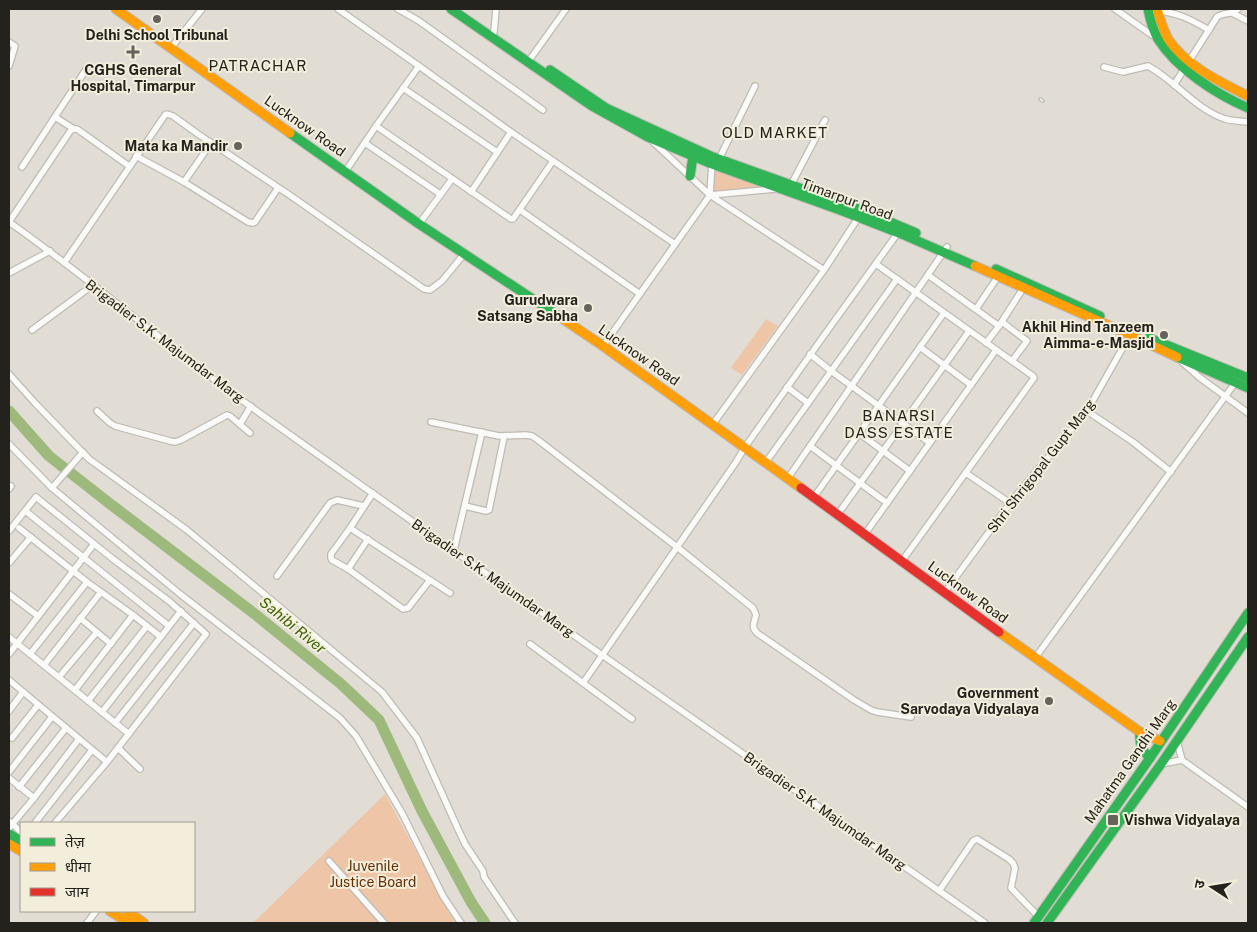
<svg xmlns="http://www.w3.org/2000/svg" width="1257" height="932" viewBox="0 0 1257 932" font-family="'Public Sans','Noto Sans Devanagari',sans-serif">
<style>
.green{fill:#efc5a7}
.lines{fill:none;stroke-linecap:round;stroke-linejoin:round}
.river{stroke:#9db97c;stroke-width:11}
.street-casing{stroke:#bebbb5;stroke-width:8}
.fast-casing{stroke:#bebbb5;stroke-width:11}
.slow-casing{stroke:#bebbb5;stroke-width:11}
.jam-casing{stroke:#bebbb5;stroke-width:11}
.street{stroke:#fafaf9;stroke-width:5.5}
.fast{stroke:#30b455;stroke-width:9}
.slow{stroke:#ff9f0a;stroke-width:9}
.jam{stroke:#e5322d;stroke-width:9}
.rail-casing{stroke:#c1c0be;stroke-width:4}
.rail{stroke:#f3eedc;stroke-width:2;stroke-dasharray:5.5;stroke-linecap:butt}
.poi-dot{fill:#66635c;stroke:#f3eedc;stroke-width:2}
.labels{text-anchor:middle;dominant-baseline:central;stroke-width:4;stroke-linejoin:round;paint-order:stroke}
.poi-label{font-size:14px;font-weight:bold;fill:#24221c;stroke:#f3eedc;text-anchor:end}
.street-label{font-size:14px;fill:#24221c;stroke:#f3eedc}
.park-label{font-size:14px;fill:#622f04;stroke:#f3eedc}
.neighbourhood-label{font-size:15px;letter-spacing:1px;fill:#24221c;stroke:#f3eedc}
.water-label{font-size:15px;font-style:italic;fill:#3e6308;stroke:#f3eedc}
</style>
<rect width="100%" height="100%" fill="#e1ddd4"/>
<g class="green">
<polygon points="715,168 760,186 759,188 713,192"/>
<polygon points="766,319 778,326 742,375 731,368"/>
<polygon points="385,794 455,923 253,923"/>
</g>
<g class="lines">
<polyline class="river" points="9,411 49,456 109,503 256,615 341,684 379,720 422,811 471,902 485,923"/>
<defs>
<g id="street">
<polyline points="338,9 419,66 511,132 675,244"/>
<polyline points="398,9 419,21 543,110"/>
<polyline points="1115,9 1149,33 1157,38"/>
<path d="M1155 11C1177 12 1190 19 1209 30"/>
<polyline points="1232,13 1248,21"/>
<polyline points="491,37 494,32 496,9"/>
<polyline points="9,42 15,46 9,66"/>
<polyline points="171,48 202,9"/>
<polyline points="528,62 566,9"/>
<path d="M1104 67 1123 72 1148 66C1176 81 1195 109 1225 119 1232 121 1241 121 1248 122"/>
<path d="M1174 85 1217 17C1223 12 1232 15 1238 9"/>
<polyline points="403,88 497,152"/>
<polyline points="55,117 74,129"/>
<polyline points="376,126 511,219 513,219 553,161"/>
<polyline points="652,141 710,195 824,270"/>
<polyline points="365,143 440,194"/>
<polyline points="136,156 184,182 248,222 253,223 255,222 278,188"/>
<polyline points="719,159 755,86"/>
<polyline points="22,167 87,68"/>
<polyline points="345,172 376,126 419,66"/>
<polyline points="184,182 211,143"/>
<polyline points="791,185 825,120"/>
<polyline points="471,192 511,132"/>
<polyline points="710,195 712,162"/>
<polyline points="520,210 640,294"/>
<path d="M9 222C93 281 171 349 254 409 496 582 741 752 985 923"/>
<polyline points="9,222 71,130 74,129 77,129 129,166"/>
<polyline points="419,224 452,179"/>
<polyline points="64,263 165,115 167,114 173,116 198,134 291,196 424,289 430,290 442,281 464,254"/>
<polyline points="876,264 1033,376 1034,378 902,561"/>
<polyline points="9,273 50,251"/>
<polyline points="928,275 999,326"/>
<polyline points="976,309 999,275"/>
<polyline points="1002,322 1027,341 1012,361"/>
<polyline points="32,330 93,285"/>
<polyline points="986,343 999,326 1024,287"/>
<polyline points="603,346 710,195 775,189"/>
<polyline points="920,347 971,385"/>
<polyline points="810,354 831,371 930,443"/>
<polyline points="1181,361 1199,377 1248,413"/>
<polyline points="9,374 35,403 89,459 187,530 382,692 417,738 458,829 465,844 483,871 484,877 515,923"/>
<polyline points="787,387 808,403"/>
<polyline points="97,411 110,423 115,426 170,441 175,442 181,440 227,415 230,416 250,433"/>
<polyline points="1087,411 1133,442 1171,472"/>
<path d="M431 422 499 436 526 435 532 436 538 440 677 547 753 608 756 615C754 623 751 627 757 633L854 700 871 710 877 712 911 717"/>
<polyline points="240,424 251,406"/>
<polyline points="713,424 824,270 860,215"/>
<polyline points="859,433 910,471"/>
<polyline points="9,444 52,488 180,594 340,718 356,736 402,813 443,896 461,923"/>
<polyline points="810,446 887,503"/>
<polyline points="766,462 897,279"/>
<polyline points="966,473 1010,503"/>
<polyline points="788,478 947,247"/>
<polyline points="52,488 83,452"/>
<polyline points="9,489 11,486"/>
<polyline points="373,493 350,528 331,554 331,558 332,560 348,569 403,609 408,608 430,580"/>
<polyline points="814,497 944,313"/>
<polyline points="465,506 486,511 489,510 504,437"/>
<polyline points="28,513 169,626"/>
<polyline points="838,514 969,331"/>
<polyline points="19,528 87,582 133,615 161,637"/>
<polyline points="350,528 450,593"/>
<polyline points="9,531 36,497 113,559 169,601 206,634 107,762 55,823"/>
<polyline points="865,534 996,350"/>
<polyline points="454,550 482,432"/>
<polyline points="9,563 31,537"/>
<polyline points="348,569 368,539"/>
<polyline points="277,576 330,503 337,500 364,506"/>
<polyline points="945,592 1010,503 1087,411 1130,335"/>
<polyline points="9,594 38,616"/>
<polyline points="80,618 111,644"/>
<polyline points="9,637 129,734"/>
<polyline points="530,644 632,719"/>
<polyline points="9,654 94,544"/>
<polyline points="30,654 87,582"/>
<polyline points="1035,658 1235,383"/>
<polyline points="44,665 101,592"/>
<polyline points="59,677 97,632"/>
<polyline points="9,680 107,762"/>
<polyline points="583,683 736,462 745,447 820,341 900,230"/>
<polyline points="75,690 133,615"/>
<polyline points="88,701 147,626"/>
<polyline points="9,711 23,692"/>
<polyline points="102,712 181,611"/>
<polyline points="115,723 194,623"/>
<polyline points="12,738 38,705"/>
<polyline points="118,748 140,769"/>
<polyline points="1182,760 1248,807"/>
<polyline points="1161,764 1182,760 1177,741"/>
<polyline points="9,772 52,717"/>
<polyline points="9,778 34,798"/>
<polyline points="19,787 66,728"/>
<polyline points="9,821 21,832"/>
<polyline points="35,823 92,750"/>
<polyline points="9,828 34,798 79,739"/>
<polyline points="329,861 384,923"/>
<polyline points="939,891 973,841 977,839 1009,859 1013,863 1015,868 1011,888 1039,917"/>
<polyline points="87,923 96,911"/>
</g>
<g id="fast">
<polyline points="451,9 592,106 648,137 712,164 840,210 904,235 975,266"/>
<path d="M1148 9C1150 19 1153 30 1158 39 1177 69 1216 94 1248 108"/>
<polyline points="550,70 606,108 713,157 864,211 916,233"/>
<polyline points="290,133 419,224 560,317"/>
<polyline points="690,176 693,156"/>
<polyline points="996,269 1100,316"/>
<polyline points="1149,338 1248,378"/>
<polyline points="1177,357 1248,388"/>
<path d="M1140 732C1139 744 1142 750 1150 758"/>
<polyline points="9,834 21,841"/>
<polyline points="1034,923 1150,758 1248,613"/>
<polyline points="1047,923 1161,764 1248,637"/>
</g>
<g id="slow">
<polyline points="116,9 290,133"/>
<path d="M1157 9C1160 19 1163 30 1168 39 1186 66 1220 82 1248 96"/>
<polyline points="975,266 1130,335 1177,357"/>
<polyline points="560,317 603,346 801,488"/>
<polyline points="999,632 1140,732 1160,741"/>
<polyline points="9,844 21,851"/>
<polyline points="110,911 129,923"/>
<polyline points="127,911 144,923"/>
</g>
<polyline id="jam" points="801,488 999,632"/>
</defs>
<use href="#street" class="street-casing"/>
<use href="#fast" class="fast-casing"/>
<use href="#slow" class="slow-casing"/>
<use href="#jam" class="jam-casing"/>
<use href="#street" class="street"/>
<use href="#fast" class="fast"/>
<use href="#slow" class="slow"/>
<use href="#jam" class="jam"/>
<defs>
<polyline id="rail" points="1040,99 1043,101"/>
</defs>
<use href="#rail" class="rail-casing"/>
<use href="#rail" class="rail"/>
</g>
<g class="poi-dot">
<circle cx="157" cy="19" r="5"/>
<path d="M130.5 44.5h5v5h5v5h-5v5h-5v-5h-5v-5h5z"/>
<circle cx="238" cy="146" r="5"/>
<circle cx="588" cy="308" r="5"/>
<circle cx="1164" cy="335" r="5"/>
<circle cx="1049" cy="701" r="5"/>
<rect x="1107" y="814" width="12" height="12" rx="2.5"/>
</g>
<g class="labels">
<g class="poi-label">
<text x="157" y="35" text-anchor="middle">Delhi School Tribunal</text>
<text x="133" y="70" text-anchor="middle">CGHS General<tspan x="133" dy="16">Hospital, Timarpur</tspan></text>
<text x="228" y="146">Mata ka Mandir</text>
<text x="578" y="300">Gurudwara<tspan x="578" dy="16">Satsang Sabha</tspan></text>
<text x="1154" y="327">Akhil Hind Tanzeem<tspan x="1154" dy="16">Aimma-e-Masjid</tspan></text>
<text x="1039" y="693">Government<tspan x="1039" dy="16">Sarvodaya Vidyalaya</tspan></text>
<text x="1124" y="820" text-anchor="start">Vishwa Vidyalaya</text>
</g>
<g class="street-label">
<text transform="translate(305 126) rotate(35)">Lucknow Road</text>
<text transform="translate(847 199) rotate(20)">Timarpur Road</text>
<text transform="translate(165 341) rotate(37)">Brigadier S.K. Majumdar Marg</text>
<text transform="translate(639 355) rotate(35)">Lucknow Road</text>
<text transform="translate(1041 466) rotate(-52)">Shri Shrigopal Gupt Marg</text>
<text transform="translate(493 578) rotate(35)">Brigadier S.K. Majumdar Marg</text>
<text transform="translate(968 592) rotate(36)">Lucknow Road</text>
<text transform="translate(1130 761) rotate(-55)">Mahatma Gandhi Marg</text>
<text transform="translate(825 811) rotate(35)">Brigadier S.K. Majumdar Marg</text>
</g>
<g class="park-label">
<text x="373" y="866">Juvenile<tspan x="373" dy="16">Justice Board</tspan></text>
</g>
<g class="neighbourhood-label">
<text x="258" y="65">PATRACHAR</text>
<text x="775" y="132">OLD MARKET</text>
<text x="899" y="415">BANARSI<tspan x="899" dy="17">DASS ESTATE</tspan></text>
</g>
<g class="water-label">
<text transform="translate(293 625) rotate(39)">Sahibi River</text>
</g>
</g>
<rect width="1257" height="932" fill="none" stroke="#24221c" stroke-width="20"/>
<rect x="20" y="822" width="175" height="90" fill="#f3eedc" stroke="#a09c8f"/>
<rect x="30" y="838" width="25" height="8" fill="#30b455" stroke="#a09c8f"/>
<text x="65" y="847" font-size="15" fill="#24221c">तेज़</text>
<rect x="30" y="863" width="25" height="8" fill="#ff9f0a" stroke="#a09c8f"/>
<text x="65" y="872" font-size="15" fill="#24221c">धीमा</text>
<rect x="30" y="888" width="25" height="8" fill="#e5322d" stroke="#a09c8f"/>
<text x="65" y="897" font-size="15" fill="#24221c">जाम</text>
<g transform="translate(1212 887) rotate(282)" stroke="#f3eedc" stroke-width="4" paint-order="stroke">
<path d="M0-4L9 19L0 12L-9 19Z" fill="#24221c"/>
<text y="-8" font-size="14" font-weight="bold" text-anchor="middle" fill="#24221c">उ</text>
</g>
</svg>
